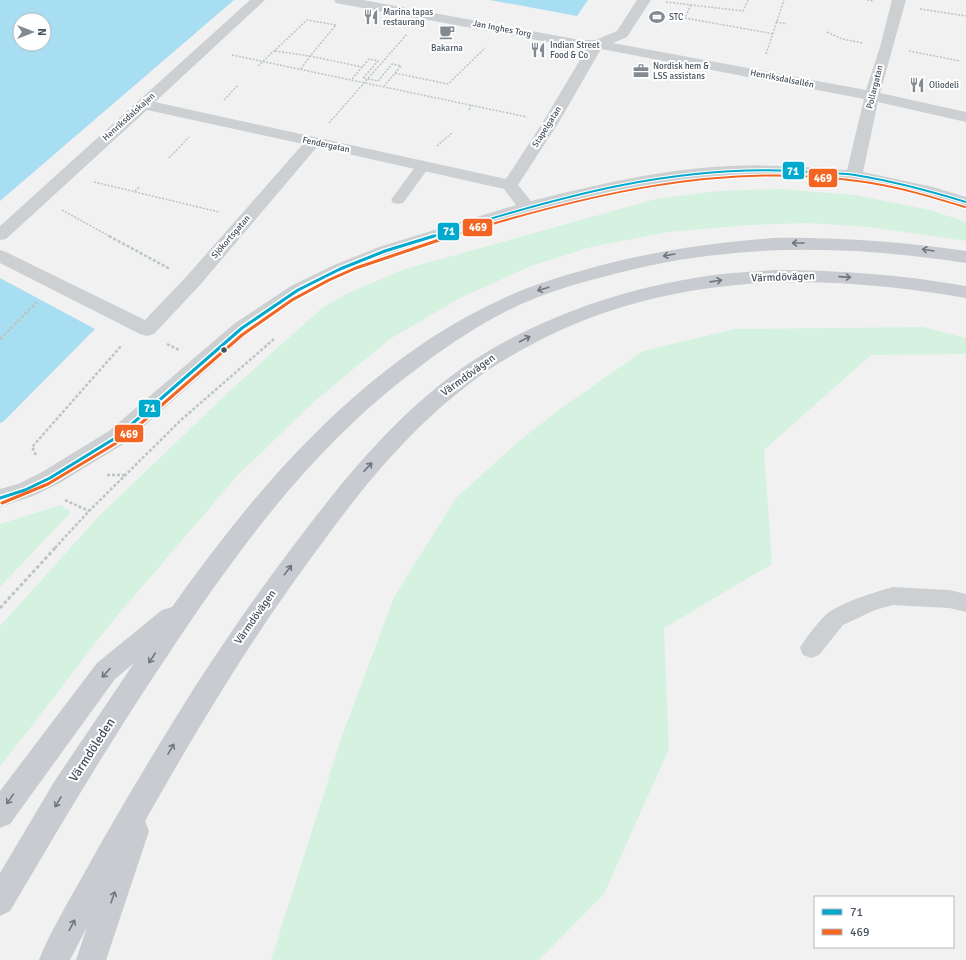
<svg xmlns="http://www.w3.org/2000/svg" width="966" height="960" viewBox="0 0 966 960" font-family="Signika,sans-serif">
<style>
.green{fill:#d5f2e1}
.water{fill:#a8def1;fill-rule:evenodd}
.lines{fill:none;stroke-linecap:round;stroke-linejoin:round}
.path-far2{stroke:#b9c6c3;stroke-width:1.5;stroke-dasharray:2 1.5;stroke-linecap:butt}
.path-far1{stroke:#b9c6c3;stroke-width:2.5;stroke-dasharray:3 2;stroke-linecap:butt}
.path{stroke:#b9c6c3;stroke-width:3;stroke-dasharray:3.5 2.5;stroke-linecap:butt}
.lane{fill:#cdd0d2;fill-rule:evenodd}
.street{fill:#cdd0d2;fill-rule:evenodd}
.primary{fill:#c8ccd0;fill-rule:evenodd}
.bus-1-far1-casing{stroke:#fff;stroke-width:4}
.bus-1-casing{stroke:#fff;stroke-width:6}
.bus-2-far1-casing{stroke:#fff;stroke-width:4}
.bus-2-casing{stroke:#fff;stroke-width:6}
.bus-1-far1{stroke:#00a9ce;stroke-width:2}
.bus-1{stroke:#00a9ce;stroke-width:3}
.bus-2-far1{stroke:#f26522;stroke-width:2}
.bus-2{stroke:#f26522;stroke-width:3}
.oneway{stroke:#6e7781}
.bus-dot{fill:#47525f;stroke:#fff;stroke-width:1.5}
.labels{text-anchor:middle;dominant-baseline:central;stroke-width:4;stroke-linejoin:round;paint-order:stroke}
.far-poi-label{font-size:9px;fill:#47525f;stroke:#fff;text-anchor:start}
.far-street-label{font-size:9px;fill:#47525f;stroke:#fff}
.street-label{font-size:11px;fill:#47525f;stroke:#fff}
.near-street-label{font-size:13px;fill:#47525f;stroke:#fff}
.line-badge{stroke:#fff;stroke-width:1.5}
.badge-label{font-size:11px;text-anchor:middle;font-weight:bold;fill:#fff}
</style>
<rect width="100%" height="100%" fill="#f2f1f1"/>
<g class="green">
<polygon points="779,189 855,195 930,210 966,222 966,241 869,227 807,223 750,225 668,232 591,247 531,266 460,298 390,339 317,399 237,476 111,623 0,767 0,626 99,516 234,387 322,308 344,295 405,269 656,199 718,191"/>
<polygon points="923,327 966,338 966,354 871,355 764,450 772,564 664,628 669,749 604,894 539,960 271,960 342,736 394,597 456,498 519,441 563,407 643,351 735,329"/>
<polygon points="60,505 71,512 0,587 0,524"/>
</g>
<g class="water">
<path d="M0 0H234L0 201ZM20 20H44V44H20Z"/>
<polygon points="490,0 588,0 577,16"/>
<polygon points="0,278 95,329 3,422 0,423"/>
</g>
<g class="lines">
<g class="path-far2">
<polyline points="867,0 874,1"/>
<polyline points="666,2 743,11 748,0"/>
<polyline points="691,5 685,18 774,34"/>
<polyline points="920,9 966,16"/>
<polyline points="776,22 787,24"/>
<polyline points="827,32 842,39 863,43"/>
<polyline points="275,51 310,56 301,69"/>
<polyline points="909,51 960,61"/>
<polyline points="766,54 784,0"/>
<polyline points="232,55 527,117"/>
<polyline points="258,66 307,20 336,25 310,56 362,67"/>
<polyline points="395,73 448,84 485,48"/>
<polyline points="352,79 369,59 378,61 363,78 378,81 392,64 401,66 384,86"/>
<polyline points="224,100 238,85"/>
<polyline points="469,110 471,105"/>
<polyline points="329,123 407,34"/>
<polyline points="437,146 453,132"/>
<polyline points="169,158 189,137"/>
<polyline points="94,182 219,212"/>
<polyline points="135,191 140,186"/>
<polyline points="62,210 111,237"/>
</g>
<g class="path-far1">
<polyline points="109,236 170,269"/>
<polyline points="0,339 38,301"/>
<polyline points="167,344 179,350"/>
<polyline points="36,455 32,447 122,345"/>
<polyline points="107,475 125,475"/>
<polyline points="65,500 89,511"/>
<polyline points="55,548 89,511 181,420 274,339"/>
</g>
<polyline class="path" points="0,608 56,547"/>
<g class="lane">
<polygon points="423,162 428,163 430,166 403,203 398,204 393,203 391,200 393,197 418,163"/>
<path d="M893 587 949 590 966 594V612L949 608 893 605 875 610 843 625 819 655 811 658 803 655 800 648C804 640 822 617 829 612 848 600 872 593 893 587Z"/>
</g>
<path class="street" d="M250 0H265L155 102 506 179 543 122 587 48H580L341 4 336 3 334 0H363L580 40H595L617 31 637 0H651L627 37 613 43 866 90 880 47 892 0H906L880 93 966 112V122L878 102 863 172 933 187 966 197V207L929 196 854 180 784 175 728 176 674 181 613 191 533 211 500 221 391 255 346 273 305 294 249 333 125 443 58 484 33 496 0 507V489L18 484 42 472 109 431 235 323 291 286 334 265 379 247 516 205 504 189 317 147 200 285 154 334 147 336 140 334 0 263V250L6 252 145 320 186 277 303 144 147 110 6 239 0 240V226ZM601 49 864 99 847 170C807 167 768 164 729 166 661 169 596 185 531 201L518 185 559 122Z"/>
<g class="primary">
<path d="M773 238C838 237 902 242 966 251V263C840 244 726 243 603 277 574 284 546 293 519 305 485 321 453 342 422 365 308 448 228 563 152 679 102 755 56 833 10 911L0 916V873L54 782 134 663 115 679 10 824 0 828V791L97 663 162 610 172 607C258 485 365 361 504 298 532 285 562 276 591 268 653 251 710 243 773 238Z"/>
<path d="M775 270C841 270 902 275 966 286V298C823 273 680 272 546 337 521 350 495 364 473 381 408 430 361 489 314 554 251 639 197 729 145 821L149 831 106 960H76L87 927 70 960H39C50 932 66 906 81 879 110 826 141 774 173 722 211 660 252 600 297 541 356 463 420 386 508 340 574 305 648 283 722 274 740 272 758 271 775 270Z"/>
</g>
<defs>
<path id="bus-1-far1" d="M431 237C557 197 679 162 812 172 826 173 841 173 855 175 892 181 930 191 966 202"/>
<polyline id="bus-1" points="0,498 25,490 50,478 117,437 242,328 298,290 340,269 385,251 434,236"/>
<path id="bus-2-far1" d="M448 237C582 196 723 160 865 182 899 187 932 197 965 207"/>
<polyline id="bus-2" points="2,503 48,484 123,439 242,335 292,300 329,280 356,268 451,236"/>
</defs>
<use href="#bus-1-far1" class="bus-1-far1-casing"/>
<use href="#bus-1" class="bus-1-casing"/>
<use href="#bus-2-far1" class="bus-2-far1-casing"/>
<use href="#bus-2" class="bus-2-casing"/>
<use href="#bus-1-far1" class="bus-1-far1"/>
<use href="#bus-1" class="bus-1"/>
<use href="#bus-2-far1" class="bus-2-far1"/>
<use href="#bus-2" class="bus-2"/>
</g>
<defs><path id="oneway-shaft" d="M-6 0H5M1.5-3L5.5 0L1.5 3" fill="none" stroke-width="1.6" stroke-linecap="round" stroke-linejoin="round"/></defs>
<g class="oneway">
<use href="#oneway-shaft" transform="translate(798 243) rotate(-180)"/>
<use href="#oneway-shaft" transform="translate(928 250) rotate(-171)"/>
<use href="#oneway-shaft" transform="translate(669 255) rotate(170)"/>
<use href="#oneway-shaft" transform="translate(845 277) rotate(4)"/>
<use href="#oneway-shaft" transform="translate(716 281) rotate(-8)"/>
<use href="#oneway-shaft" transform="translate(543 289) rotate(163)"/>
<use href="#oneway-shaft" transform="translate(525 339) rotate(-28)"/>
<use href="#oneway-shaft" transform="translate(368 467) rotate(-47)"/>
<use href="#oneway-shaft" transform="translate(288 570) rotate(-53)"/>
<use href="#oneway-shaft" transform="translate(152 658) rotate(123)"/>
<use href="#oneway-shaft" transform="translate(106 673) rotate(132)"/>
<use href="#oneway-shaft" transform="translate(171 749) rotate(-60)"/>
<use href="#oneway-shaft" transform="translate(10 799) rotate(125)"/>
<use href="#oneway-shaft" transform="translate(58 802) rotate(121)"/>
<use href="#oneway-shaft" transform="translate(113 897) rotate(-71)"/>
<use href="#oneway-shaft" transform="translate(72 925) rotate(-63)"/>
</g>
<defs>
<symbol id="restaurant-bare" viewBox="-9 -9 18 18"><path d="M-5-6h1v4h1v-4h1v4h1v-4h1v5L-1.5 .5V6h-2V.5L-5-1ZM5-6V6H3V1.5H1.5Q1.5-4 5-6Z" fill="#838a92" stroke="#fff" stroke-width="2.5" paint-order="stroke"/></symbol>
<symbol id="stadium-bare" viewBox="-9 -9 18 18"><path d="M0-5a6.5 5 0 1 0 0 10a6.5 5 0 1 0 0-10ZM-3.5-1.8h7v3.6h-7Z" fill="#838a92" stroke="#fff" stroke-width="2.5" paint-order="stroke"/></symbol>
<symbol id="cafe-bare" viewBox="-9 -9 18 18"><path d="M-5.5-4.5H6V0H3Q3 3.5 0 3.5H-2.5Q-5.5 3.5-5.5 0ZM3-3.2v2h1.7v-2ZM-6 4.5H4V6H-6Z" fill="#838a92" stroke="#fff" stroke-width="2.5" paint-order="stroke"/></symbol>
<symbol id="office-bare" viewBox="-9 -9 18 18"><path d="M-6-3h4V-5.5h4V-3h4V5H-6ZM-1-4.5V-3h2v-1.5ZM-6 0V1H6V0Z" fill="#838a92" stroke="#fff" stroke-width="2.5" paint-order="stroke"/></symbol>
</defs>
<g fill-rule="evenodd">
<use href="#restaurant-bare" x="360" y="6" width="22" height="22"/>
<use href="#stadium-bare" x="646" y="6" width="22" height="22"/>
<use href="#cafe-bare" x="436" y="21" width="22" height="22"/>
<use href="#restaurant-bare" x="527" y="39" width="22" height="22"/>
<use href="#office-bare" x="630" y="60" width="22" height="22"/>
<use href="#restaurant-bare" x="906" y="74" width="22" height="22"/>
</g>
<circle class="bus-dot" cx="224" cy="350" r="3.5"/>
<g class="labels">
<g class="far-poi-label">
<text x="383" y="12">Marina tapas<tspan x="383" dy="10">restaurang</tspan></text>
<text x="669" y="17">STC</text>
<text x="550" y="45">Indian Street<tspan x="550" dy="10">Food &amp; Co</tspan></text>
<text x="447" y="48" text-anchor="middle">Bakarna</text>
<text x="653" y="66">Nordisk hem &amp;<tspan x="653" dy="10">LSS assistans</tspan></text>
<text x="929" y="85">Oliodeli</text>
</g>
<g class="far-street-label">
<text transform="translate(502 29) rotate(11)">Jan Inghes Torg</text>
<text transform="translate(782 79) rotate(11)">Henriksdalsallén</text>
<text transform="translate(875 87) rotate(-76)">Pollargatan</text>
<text transform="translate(129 117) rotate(-42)">Henriksdalskajen</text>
<text transform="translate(547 127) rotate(-58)">Stapelgatan</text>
<text transform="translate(326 145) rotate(12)">Fendergatan</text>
<text transform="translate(231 237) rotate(-49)">Sjökortsgatan</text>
</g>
<g class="street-label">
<text transform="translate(783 277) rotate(-2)">Värmdövägen</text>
<text transform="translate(468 375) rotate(-36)">Värmdövägen</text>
<text transform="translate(255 617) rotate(-55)">Värmdövägen</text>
</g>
<g class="near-street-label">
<text transform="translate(92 750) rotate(-57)">Värmdöleden</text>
</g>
</g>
<g class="line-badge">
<rect x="782" y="161" width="23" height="19" rx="4" fill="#00a9ce"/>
<rect x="808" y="168" width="30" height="20" rx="4" fill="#f26522"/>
<rect x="462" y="218" width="31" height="19" rx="4" fill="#f26522"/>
<rect x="437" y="222" width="23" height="19" rx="4" fill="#00a9ce"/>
<rect x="138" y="399" width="23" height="19" rx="4" fill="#00a9ce"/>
<rect x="114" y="424" width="30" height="19" rx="4" fill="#f26522"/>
</g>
<g class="badge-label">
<text x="793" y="175">71</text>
<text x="823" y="182">469</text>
<text x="478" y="231">469</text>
<text x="449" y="235">71</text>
<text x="150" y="412">71</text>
<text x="129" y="438">469</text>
</g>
<rect x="814" y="896" width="140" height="52" fill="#ffffff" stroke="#b5babf"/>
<rect x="822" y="909" width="20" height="6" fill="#00a9ce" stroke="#b5babf"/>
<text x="850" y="916" font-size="12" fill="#47525f">71</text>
<rect x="822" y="929" width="20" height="6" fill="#f26522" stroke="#b5babf"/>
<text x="850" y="936" font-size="12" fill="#47525f">469</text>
<g transform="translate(32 32) rotate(90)"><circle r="19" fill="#ffffff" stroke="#b5babf"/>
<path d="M0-3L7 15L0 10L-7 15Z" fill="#838a92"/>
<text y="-6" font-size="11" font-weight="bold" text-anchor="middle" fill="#47525f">N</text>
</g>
</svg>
